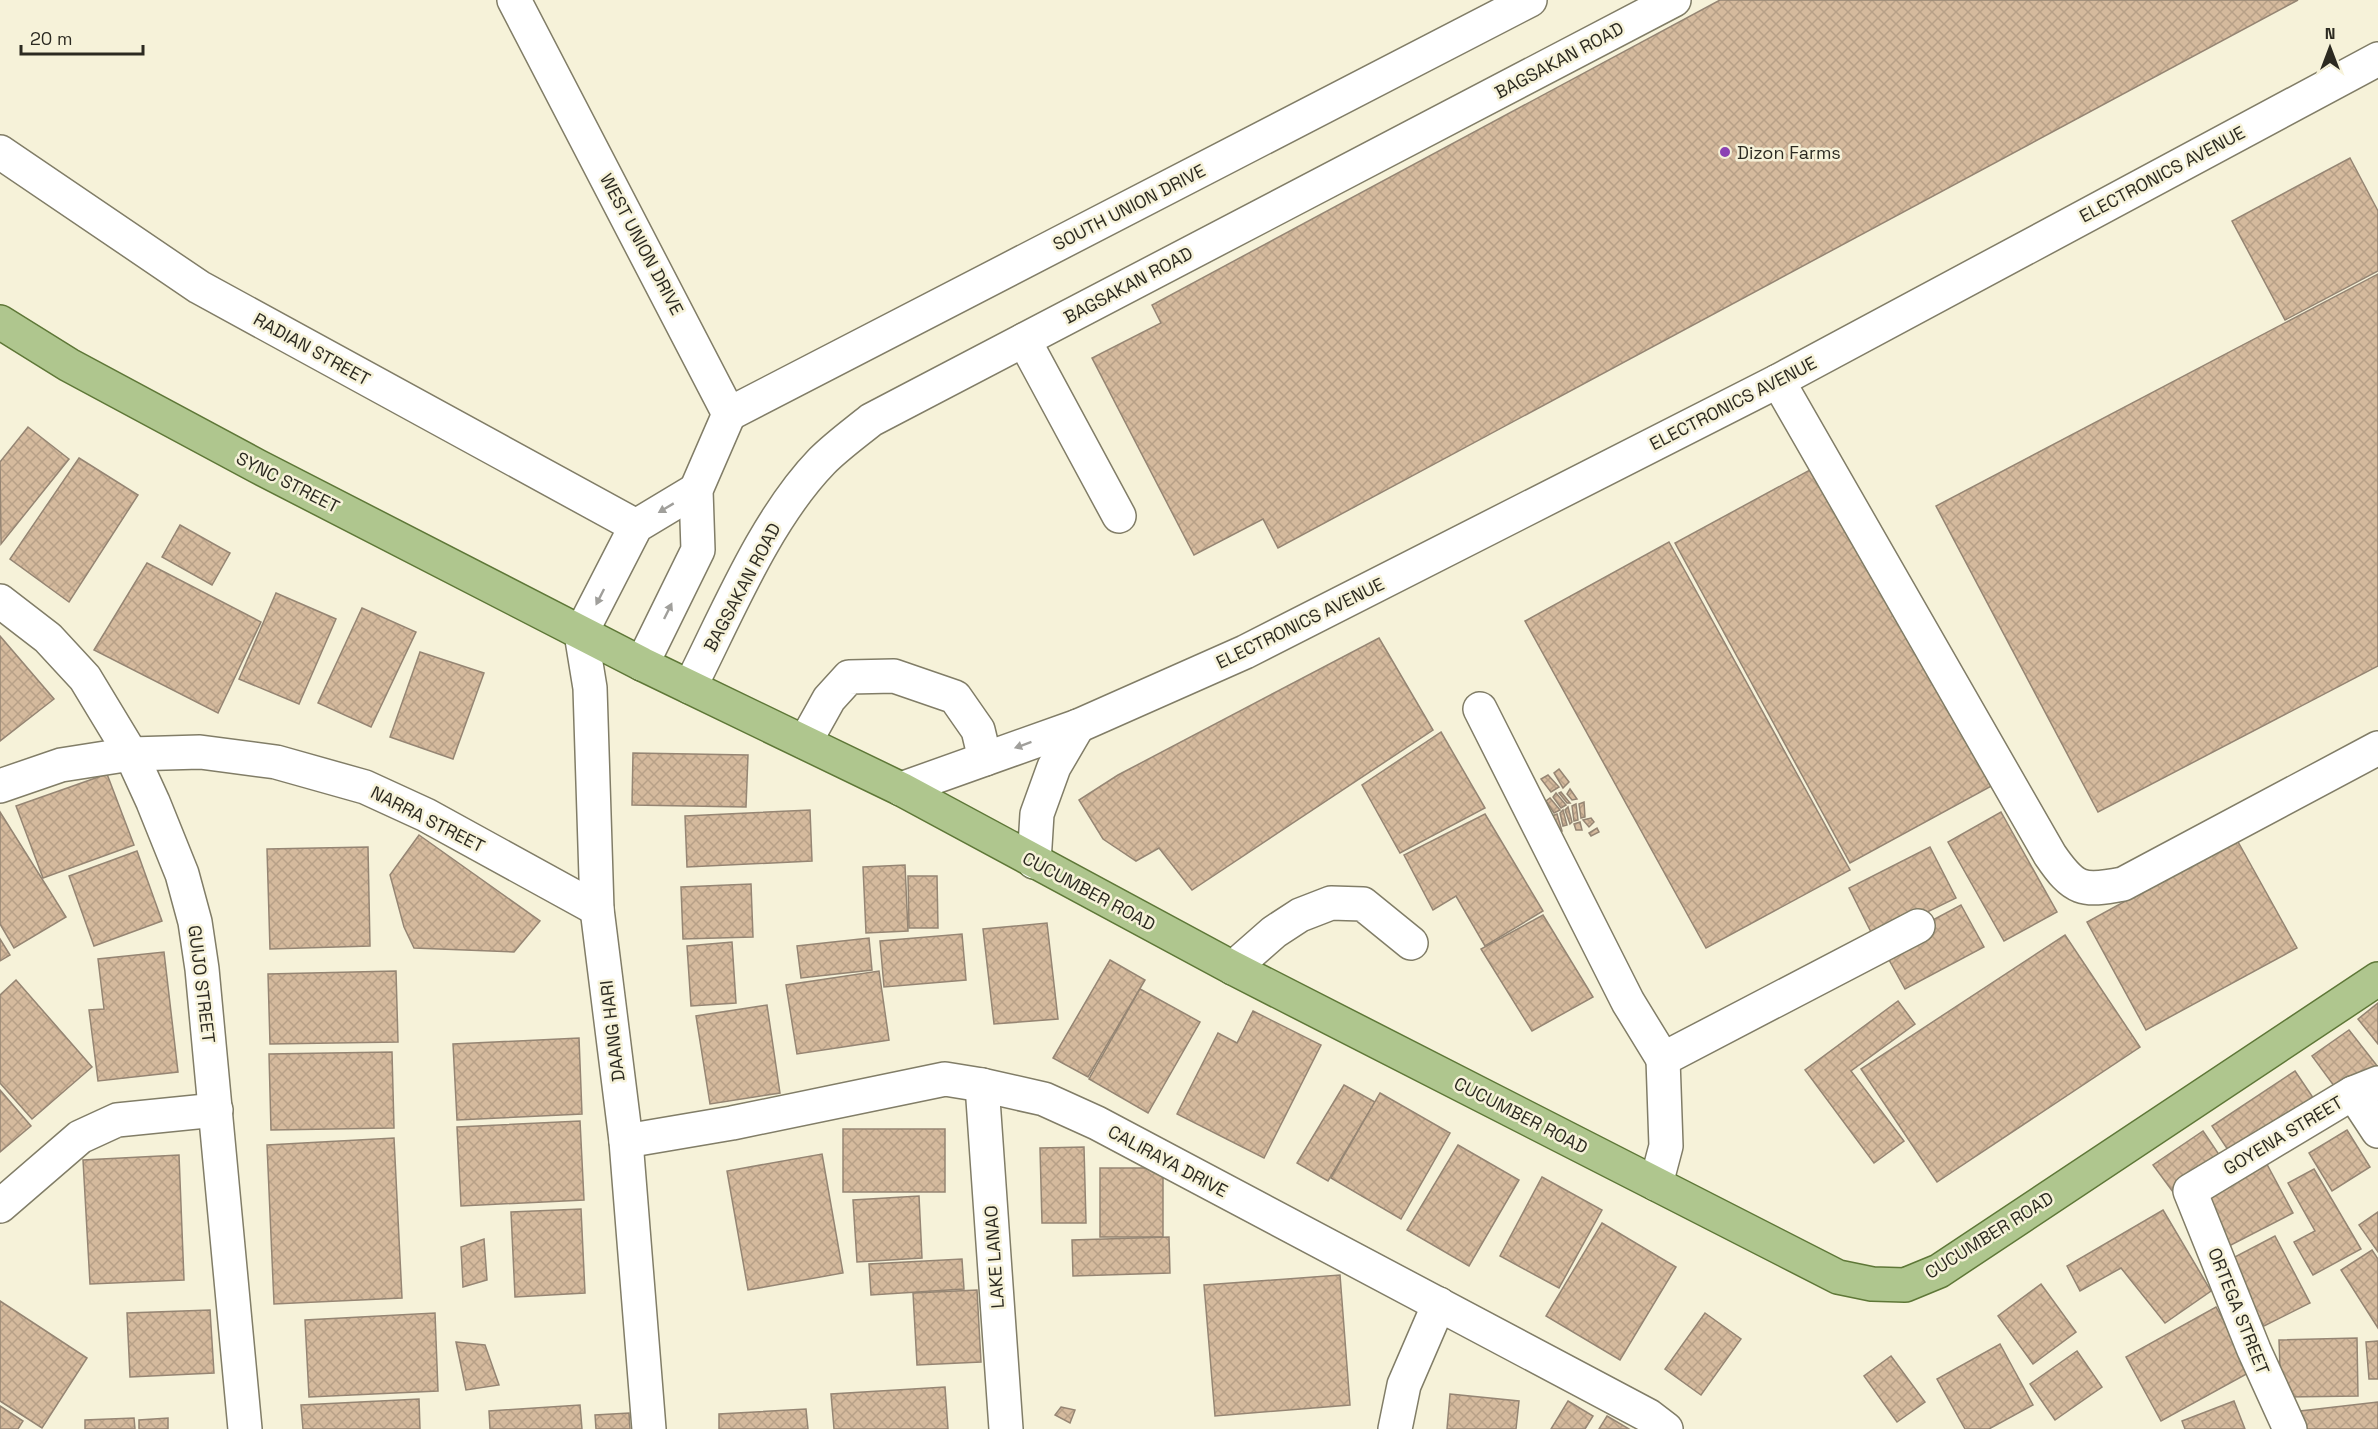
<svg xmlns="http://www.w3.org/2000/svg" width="2378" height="1429" viewBox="0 0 2378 1429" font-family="'Space Grotesk',sans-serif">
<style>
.building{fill:url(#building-cross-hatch);stroke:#958573;stroke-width:1.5}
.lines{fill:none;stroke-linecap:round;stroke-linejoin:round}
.minor-casing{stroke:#817d67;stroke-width:36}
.major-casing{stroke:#5e7737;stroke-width:36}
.minor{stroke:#fff;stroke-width:33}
.major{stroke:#afc68e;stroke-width:33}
.oneway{fill:#a09f9b}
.poi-dot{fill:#8b41b3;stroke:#f6f2d9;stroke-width:2}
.labels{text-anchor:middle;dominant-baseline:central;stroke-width:5;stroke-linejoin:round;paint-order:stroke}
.street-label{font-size:18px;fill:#2c2a21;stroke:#f6f2d9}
.poi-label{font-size:18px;fill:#2c2a21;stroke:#f6f2d9;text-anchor:start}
</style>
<defs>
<pattern id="building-cross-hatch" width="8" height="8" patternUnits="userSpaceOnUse" patternTransform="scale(1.5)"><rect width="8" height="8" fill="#d5ba9d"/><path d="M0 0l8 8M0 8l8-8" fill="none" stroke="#b7a087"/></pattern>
</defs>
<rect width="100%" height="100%" fill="#f6f2d9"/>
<g class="building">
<polygon points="1720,0 2298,0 1278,548 1263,519 1194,555 1092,358 1161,323 1152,305"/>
<polygon points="2350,158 2378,211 2378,271 2285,320 2232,221"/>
<polygon points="2378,274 2378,666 2098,812 1936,506"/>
<polygon points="28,427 69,459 1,544 0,462"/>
<polygon points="79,458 138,495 69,602 10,559"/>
<polygon points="1821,464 1997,783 1850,863 1675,543"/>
<polygon points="180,525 230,553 212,585 162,557"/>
<polygon points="1669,542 1850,870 1706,948 1525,621"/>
<polygon points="147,563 261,622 218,713 94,650"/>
<polygon points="276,593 336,619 299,704 239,679"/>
<polygon points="362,608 416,632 371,727 318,703"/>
<polygon points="0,636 54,699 0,741"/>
<polygon points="1379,638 1433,730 1192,890 1159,848 1136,861 1103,839 1079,800 1118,775"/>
<polygon points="420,652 484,673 453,759 390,737"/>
<polygon points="1441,732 1485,808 1400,853 1362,785"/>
<polygon points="633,753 748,755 746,807 632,805"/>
<polygon points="1559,769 1569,782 1563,788 1554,773"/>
<polygon points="107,774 134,845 43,878 16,806"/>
<polygon points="1548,775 1559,787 1551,792 1541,779"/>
<polygon points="1570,789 1577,799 1572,800 1567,794"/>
<polygon points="1561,792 1570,803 1567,803 1559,793"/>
<polygon points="1556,793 1566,805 1561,808 1553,797"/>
<polygon points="1550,798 1560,810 1554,813 1546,801"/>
<polygon points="1584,802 1585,817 1581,818 1579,804"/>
<polygon points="1576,804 1578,820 1574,821 1572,806"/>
<polygon points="1568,807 1572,822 1570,824 1565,810"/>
<polygon points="810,810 812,861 687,867 685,816"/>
<polygon points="1563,810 1567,825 1563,826 1560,813"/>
<polygon points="0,812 66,917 14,948 0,924"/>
<polygon points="2001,812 2057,912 2004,941 1948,842"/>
<polygon points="1485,814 1543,911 1485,946 1456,896 1433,910 1404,855"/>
<polygon points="1557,814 1562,831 1559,831 1552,816"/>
<polygon points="1591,818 1594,822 1589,827 1583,820"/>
<polygon points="1580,822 1582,830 1576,830 1574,824"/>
<polygon points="1597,828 1599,832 1591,836 1589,833"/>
<polygon points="419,835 540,921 514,952 414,948 404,927 390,875"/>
<polygon points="2237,840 2297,948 2146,1030 2087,922"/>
<polygon points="368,847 370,946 270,949 267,849"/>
<polygon points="1930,847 1956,898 1874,938 1849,888"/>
<polygon points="137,851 162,921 94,946 69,876"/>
<polygon points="905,865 908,931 866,933 863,867"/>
<polygon points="908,876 937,876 938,928 909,928"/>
<polygon points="751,884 753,937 683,939 681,887"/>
<polygon points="1961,905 1984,947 1905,989 1882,947"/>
<polygon points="1543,915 1593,997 1532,1031 1481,949"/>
<polygon points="1047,923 1058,1019 994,1024 983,929"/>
<polygon points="962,934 966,980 884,987 880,941"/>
<polygon points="2065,935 2140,1047 1937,1182 1861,1069"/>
<polygon points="869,938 872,970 801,978 797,946"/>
<polygon points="0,939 10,955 0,961"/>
<polygon points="732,942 736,1003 691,1006 687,946"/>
<polygon points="164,952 178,1072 98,1081 89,1010 104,1009 98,959"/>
<polygon points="1110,960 1145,980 1088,1077 1053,1058"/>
<polygon points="396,971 398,1042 270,1044 268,974"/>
<polygon points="879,971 889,1040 797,1054 786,985"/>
<polygon points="16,980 92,1067 32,1119 0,1083 0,995"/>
<polygon points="1140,989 1200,1022 1148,1113 1089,1079"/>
<polygon points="1898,1001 1915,1024 1851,1071 1904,1141 1874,1163 1805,1070"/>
<polygon points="2378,1003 2378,1044 2358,1019"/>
<polygon points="767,1005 780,1093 710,1104 696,1016"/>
<polygon points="1253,1011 1321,1045 1264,1158 1177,1114 1218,1033 1237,1043"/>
<polygon points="2349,1030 2378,1067 2340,1094 2312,1056"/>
<polygon points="579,1038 582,1114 457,1120 453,1044"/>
<polygon points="392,1052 394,1128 271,1130 269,1054"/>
<polygon points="2295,1071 2318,1105 2234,1159 2212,1126"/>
<polygon points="1344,1085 1375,1102 1328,1181 1297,1163"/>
<polygon points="0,1090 31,1126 0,1152"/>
<polygon points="1380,1093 1450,1133 1401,1219 1331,1178"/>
<polygon points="580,1121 584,1200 461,1206 457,1127"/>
<rect x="843" y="1129" width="102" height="63"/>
<polygon points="2347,1130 2370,1167 2332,1191 2309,1153"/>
<polygon points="2203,1131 2222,1159 2173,1192 2153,1165"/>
<polygon points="394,1138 402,1298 274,1304 267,1145"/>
<polygon points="1458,1145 1519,1180 1469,1266 1407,1230"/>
<polygon points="1084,1147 1086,1223 1042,1223 1040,1148"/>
<polygon points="822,1154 843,1273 748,1290 727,1171"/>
<polygon points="179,1155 184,1280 90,1284 83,1160"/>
<polygon points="2262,1155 2293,1213 2229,1246 2199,1188"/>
<rect x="1100" y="1168" width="63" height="69"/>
<polygon points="2314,1169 2361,1249 2313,1275 2294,1242 2315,1231 2288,1183"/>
<polygon points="1542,1177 1602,1210 1559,1288 1500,1256"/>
<polygon points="919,1196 922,1258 857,1262 853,1200"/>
<polygon points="581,1209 585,1293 515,1297 511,1212"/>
<polygon points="2163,1210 2211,1291 2165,1323 2121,1268 2080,1291 2067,1266"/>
<polygon points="2378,1212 2378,1252 2359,1225"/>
<polygon points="1602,1223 1676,1267 1620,1360 1546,1316"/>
<polygon points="2275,1236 2310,1303 2264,1326 2229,1260"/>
<polygon points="1169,1237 1170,1273 1073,1276 1072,1240"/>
<polygon points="484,1239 487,1280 463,1287 461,1247"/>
<polygon points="2372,1250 2378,1259 2378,1328 2341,1270"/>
<polygon points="962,1259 964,1289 871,1295 869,1264"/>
<polygon points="1340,1275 1350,1405 1215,1416 1204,1285"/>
<polygon points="2041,1284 2076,1332 2033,1364 1998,1316"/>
<polygon points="977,1290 981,1362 917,1365 913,1293"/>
<polygon points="0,1301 87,1358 42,1428 0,1401"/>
<polygon points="2216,1307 2252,1371 2161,1421 2126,1357"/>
<polygon points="210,1310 214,1373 130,1377 127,1313"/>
<polygon points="435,1313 438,1391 309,1397 305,1320"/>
<polygon points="1705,1313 1741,1339 1701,1395 1665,1369"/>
<polygon points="2357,1338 2358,1396 2281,1397 2279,1340"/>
<polygon points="2378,1341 2378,1379 2369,1379 2366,1342"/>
<polygon points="456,1342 485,1345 499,1385 466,1390"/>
<polygon points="2000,1344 2033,1405 1989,1429 1965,1429 1937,1379"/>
<polygon points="2077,1351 2102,1387 2055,1420 2030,1384"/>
<polygon points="1891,1356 1925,1402 1897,1422 1864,1376"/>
<polygon points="945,1387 948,1429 834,1429 831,1394"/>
<polygon points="1450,1394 1519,1401 1516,1429 1447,1429"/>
<polygon points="419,1399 420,1429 303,1429 301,1405"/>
<polygon points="1568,1401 1593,1416 1585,1429 1551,1429"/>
<polygon points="2234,1401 2245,1429 2185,1429 2182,1421"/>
<polygon points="2378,1402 2378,1429 2299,1429 2292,1412"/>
<polygon points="580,1405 582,1429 490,1429 489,1411"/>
<polygon points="0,1406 23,1421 18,1429 0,1429"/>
<polygon points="1061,1407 1075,1410 1070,1423 1055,1415"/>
<polygon points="806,1409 808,1429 719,1429 719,1414"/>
<polygon points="629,1413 630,1429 596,1429 595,1415"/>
<polygon points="1607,1416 1629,1429 1599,1429"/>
<polygon points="134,1418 135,1429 85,1429 85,1420"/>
<polygon points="168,1418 168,1429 139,1429 139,1420"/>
</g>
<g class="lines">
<defs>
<g id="minor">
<polyline points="514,0 729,414"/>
<polyline points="0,152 199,287 636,526"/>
<polyline points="1024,340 1119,516"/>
<path d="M1778 381 2050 855C2074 890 2082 892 2123 884L2378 748"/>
<polyline points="729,414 1530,0"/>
<polyline points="0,601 48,638 85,678 131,754 153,802 182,874 195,922 202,969 245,1429"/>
<polyline points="642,664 698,550 696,490 729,414"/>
<path d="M690 687C727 614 765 520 822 461 837 446 855 433 871 420L1674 0"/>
<polyline points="1480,709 1628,1002 1663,1059"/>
<polyline points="805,742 829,699 849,677 894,676 955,697 978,730 985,759"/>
<polyline points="0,786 61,765 131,754 200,752 276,762 365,787 426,815 597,909"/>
<polyline points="901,789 1078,726 1245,652 1778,381 2378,59"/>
<polyline points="1034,862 1037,814 1054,767 1078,726"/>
<polyline points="1233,968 1274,932 1300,915 1331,903 1363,904 1411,943"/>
<polyline points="982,1085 1006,1429"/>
<polyline points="2353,1093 2378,1131"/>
<polyline points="626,1141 732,1123 945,1079 982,1085 1044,1099 1097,1123 1649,1416 1666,1429"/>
<polyline points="1656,1184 1666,1146 1663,1059 1918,926"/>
<polyline points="0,1206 80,1137 117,1120 216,1110"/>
<polyline points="649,1429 626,1141 597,909 590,688 581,633 636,526 696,490"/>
<polyline points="1395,1429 1404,1385 1439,1304"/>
<polyline points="2290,1429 2254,1350 2190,1191 2353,1093 2378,1083"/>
</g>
<polyline id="major" points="0,322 69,365 257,466 642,664 901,789 1233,968 1838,1277 1872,1284 1905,1285 1939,1271 2378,979"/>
</defs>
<use href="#minor" class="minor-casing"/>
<use href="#major" class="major-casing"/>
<use href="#minor" class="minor"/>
<use href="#major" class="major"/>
</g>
<defs><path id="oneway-solid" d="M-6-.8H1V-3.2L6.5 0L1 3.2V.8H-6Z" transform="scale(1.5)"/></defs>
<g class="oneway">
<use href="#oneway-solid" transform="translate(666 508) rotate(149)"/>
<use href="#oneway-solid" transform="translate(600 597) rotate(117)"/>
<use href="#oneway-solid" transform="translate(668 611) rotate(-64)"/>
<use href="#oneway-solid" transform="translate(1023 745) rotate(160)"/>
</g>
<circle class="poi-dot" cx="1725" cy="152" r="6"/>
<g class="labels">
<g class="street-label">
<text transform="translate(1559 60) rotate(-28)">BAGSAKAN ROAD</text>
<text transform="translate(2162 174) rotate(-28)">ELECTRONICS AVENUE</text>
<text transform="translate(1129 207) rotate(-27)">SOUTH UNION DRIVE</text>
<text transform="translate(642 244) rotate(62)">WEST UNION DRIVE</text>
<text transform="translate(1128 285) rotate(-28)">BAGSAKAN ROAD</text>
<text transform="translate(312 349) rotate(29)">RADIAN STREET</text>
<text transform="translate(1733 403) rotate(-27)">ELECTRONICS AVENUE</text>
<text transform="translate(288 482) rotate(27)">SYNC STREET</text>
<text transform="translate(742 587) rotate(-62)">BAGSAKAN ROAD</text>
<text transform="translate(1300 623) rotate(-26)">ELECTRONICS AVENUE</text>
<text transform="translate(428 819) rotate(27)">NARRA STREET</text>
<text transform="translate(1089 891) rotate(28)">CUCUMBER ROAD</text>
<text transform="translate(202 984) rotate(83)">GUIJO STREET</text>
<text transform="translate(612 1031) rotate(-97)">DAANG HARI</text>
<text transform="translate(1521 1115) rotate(27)">CUCUMBER ROAD</text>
<text transform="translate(2283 1135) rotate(-31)">GOYENA STREET</text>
<text transform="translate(1168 1161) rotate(28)">CALIRAYA DRIVE</text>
<text transform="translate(1989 1235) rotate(-32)">CUCUMBER ROAD</text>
<text transform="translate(994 1257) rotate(-94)">LAKE LANAO</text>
<text transform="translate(2239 1311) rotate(68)">ORTEGA STREET</text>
</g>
<g class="poi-label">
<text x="1737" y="152">Dizon Farms</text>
</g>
</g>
<g transform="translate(2330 48)" stroke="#f6f2d9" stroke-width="4.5" paint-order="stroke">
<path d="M0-4.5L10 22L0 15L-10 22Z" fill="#2c2a21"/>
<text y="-9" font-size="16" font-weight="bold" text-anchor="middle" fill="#2c2a21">N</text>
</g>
<path d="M21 45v9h122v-9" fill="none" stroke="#2c2a21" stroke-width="3"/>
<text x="30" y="45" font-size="18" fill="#2c2a21" stroke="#f6f2d9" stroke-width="4.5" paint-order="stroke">20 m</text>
</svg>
